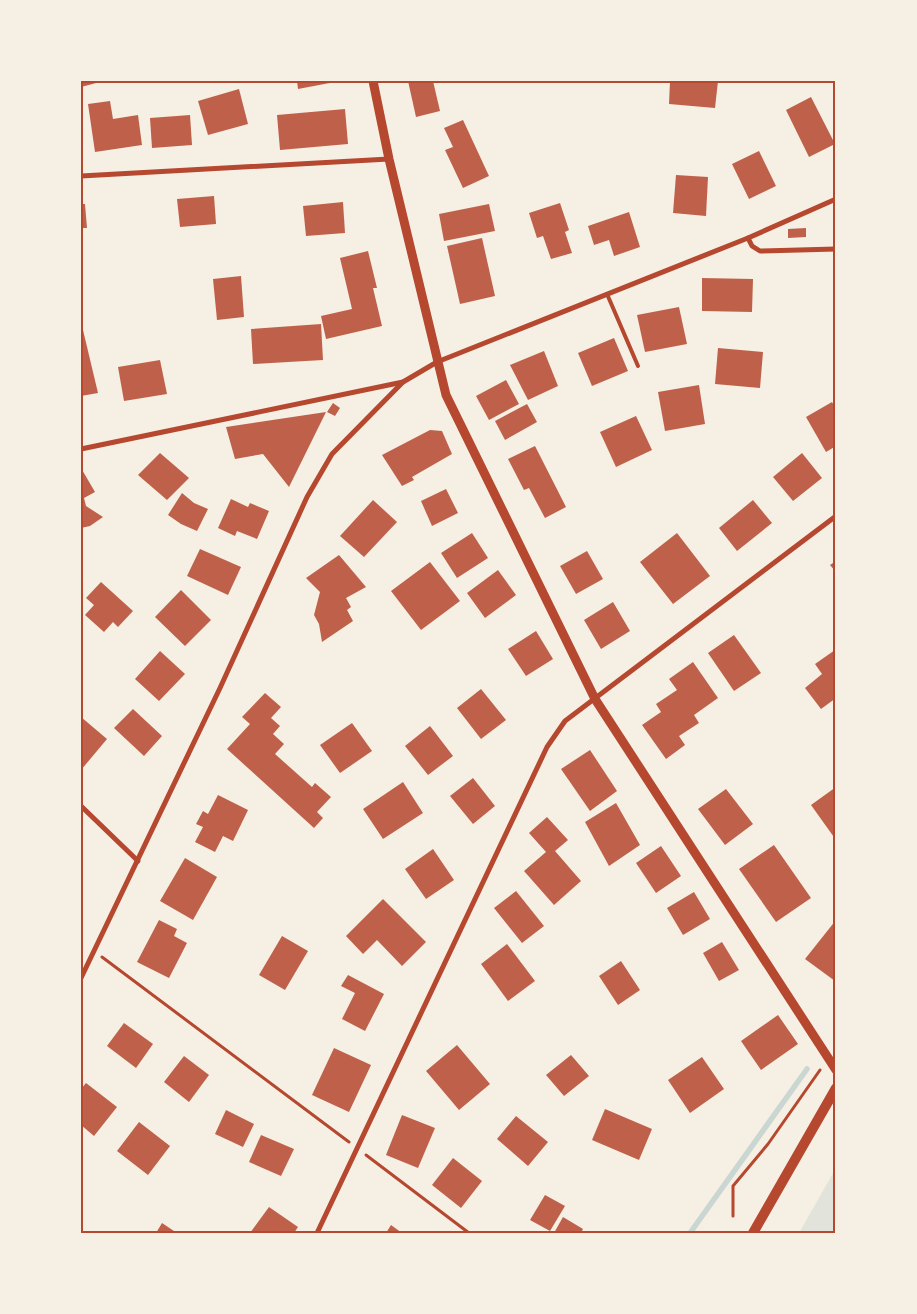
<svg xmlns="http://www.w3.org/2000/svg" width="917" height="1314" viewBox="0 0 917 1314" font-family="'Exo 2',sans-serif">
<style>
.green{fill:#e2e4dc}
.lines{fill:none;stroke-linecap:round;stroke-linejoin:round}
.stream{stroke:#c9d6d2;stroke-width:5.5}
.building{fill:#bf614a}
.path{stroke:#b5482f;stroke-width:3}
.service{stroke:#b5482f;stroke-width:4}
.minor{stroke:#b5482f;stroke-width:5}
.tertiary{stroke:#b5482f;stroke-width:9}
.secondary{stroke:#b5482f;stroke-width:10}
.neatline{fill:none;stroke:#b5482f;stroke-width:2}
</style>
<rect width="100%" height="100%" fill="#f6efe4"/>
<polygon class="green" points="836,1168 836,1233 799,1233"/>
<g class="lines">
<polyline class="stream" points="690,1233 807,1069"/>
</g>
<g class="building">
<polygon points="81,81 99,81 100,82 81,87"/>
<polygon points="297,81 335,81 335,82 298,89"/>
<polygon points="408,81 433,81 440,111 416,117"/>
<polygon points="670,81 718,81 715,108 669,104"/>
<polygon points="239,89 248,124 208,135 198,101"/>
<polygon points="811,97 835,144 809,157 786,110"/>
<polygon points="110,101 113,119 138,115 142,145 95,152 88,104"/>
<polygon points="345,109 348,144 280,150 277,115"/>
<polygon points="190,115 192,145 152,148 150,118"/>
<polygon points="463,120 489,176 463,188 445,150 453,147 444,128"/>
<polygon points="759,151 776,186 749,199 732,164"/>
<polygon points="676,175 708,177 706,216 673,213"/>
<polygon points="214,196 216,224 180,227 177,199"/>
<polygon points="343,202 345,233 306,236 303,206"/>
<polygon points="560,203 569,230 565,232 572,253 551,259 543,236 537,238 529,213"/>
<polygon points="81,204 85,204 87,228 81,228"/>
<polygon points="489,204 495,231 444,241 439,214"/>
<polygon points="629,212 640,247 614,256 609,240 594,245 588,226"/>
<polygon points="806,228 806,237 788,238 788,229"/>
<polygon points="482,238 495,296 460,304 447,246"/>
<polygon points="368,251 377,288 373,288 382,326 326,339 321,316 352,309 340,258"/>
<polygon points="241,276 244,317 217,320 213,279"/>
<polygon points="702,278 753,279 752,312 702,311"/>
<polygon points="679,307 687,344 645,352 637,315"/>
<polygon points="321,324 323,360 253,364 251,329"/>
<polygon points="81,330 83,330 98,393 81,396"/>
<polygon points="614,338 628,371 592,386 578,353"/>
<polygon points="718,348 763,352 760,388 715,384"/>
<polygon points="544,351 558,386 528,400 510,365"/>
<polygon points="160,360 167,394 124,401 118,367"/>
<polygon points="506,380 519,404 489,420 476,396"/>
<polygon points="699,385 705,424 665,431 658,392"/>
<polygon points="832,402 836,409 836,446 826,452 806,417"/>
<polygon points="333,403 340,408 335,416 327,412"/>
<polygon points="527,404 537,422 505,440 495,421"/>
<polygon points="326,412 289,487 263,454 235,459 226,427"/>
<polygon points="636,416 652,450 616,467 600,432"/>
<polygon points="430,430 442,431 452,454 412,477 414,480 402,486 382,455"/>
<polygon points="535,446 566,507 545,518 529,488 524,490 508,459"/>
<polygon points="160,453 189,478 167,500 138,475"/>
<polygon points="802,453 822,478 793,501 773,477"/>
<polygon points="81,468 95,492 84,498 86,506 103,517 90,526 81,528"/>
<polygon points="446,489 458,513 432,526 421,501"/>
<polygon points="182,493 194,503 208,509 197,531 181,524 168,515"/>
<polygon points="231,499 248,507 250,503 269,511 257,539 237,531 235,536 218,528"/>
<polygon points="373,500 397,522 364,557 340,536"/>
<polygon points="753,500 772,523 737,551 719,528"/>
<polygon points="472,533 488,558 457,578 441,553"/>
<polygon points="677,533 710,576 673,604 640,562"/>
<polygon points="200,549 241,567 228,595 187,576"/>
<polygon points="587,551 603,579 576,594 560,566"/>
<polygon points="339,555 366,587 346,598 351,607 347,610 353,621 322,642 319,624 314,615 320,592 306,578"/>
<polygon points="836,561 836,572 830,565"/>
<polygon points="430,562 460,601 421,630 391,591"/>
<polygon points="498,570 516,595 485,618 467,593"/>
<polygon points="101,582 133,611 118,627 113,622 104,632 85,615 94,605 86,598"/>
<polygon points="181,590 211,620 185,646 155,617"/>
<polygon points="613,602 630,631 601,649 584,620"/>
<polygon points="536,631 553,659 526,676 508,649"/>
<polygon points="734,635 761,673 734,691 708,653"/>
<polygon points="835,650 836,698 821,709 805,688 822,674 815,664"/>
<polygon points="160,651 185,674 159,701 135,679"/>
<polygon points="693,662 718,698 694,715 699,723 679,736 685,745 666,759 642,725 661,712 656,704 677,690 669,679"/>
<polygon points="481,689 506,720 481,739 457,708"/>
<polygon points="265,693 281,707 271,718 280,726 273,734 284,744 275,754 312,787 315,783 331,797 317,812 323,818 314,828 227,749 250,724 242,717"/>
<polygon points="133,709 162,736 144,756 114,728"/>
<polygon points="81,717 107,739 81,770"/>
<polygon points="352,723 372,751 340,773 320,745"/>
<polygon points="430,726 453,756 428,775 405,746"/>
<polygon points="590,750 617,791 590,811 561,769"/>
<polygon points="473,778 495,806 473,824 450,796"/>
<polygon points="403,782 423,813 383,839 363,809"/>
<polygon points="836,787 836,840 811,805"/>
<polygon points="726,789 753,824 725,845 698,809"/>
<polygon points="218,795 248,810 233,841 223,836 215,852 195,842 203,827 196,824 203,811 208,814"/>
<polygon points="616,803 640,845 609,866 585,822"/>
<polygon points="547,817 568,840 555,851 581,881 554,905 524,871 546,852 529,833"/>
<polygon points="774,845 811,898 776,922 739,869"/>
<polygon points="661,846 681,876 656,893 636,863"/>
<polygon points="433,849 454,880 426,899 405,869"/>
<polygon points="185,858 217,877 193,920 160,901"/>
<polygon points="516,891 544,926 522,943 494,908"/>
<polygon points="694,892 710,919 683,935 667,908"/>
<polygon points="383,899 426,942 402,966 377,940 363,954 346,936"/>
<polygon points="159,920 177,929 174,936 187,943 169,978 137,962"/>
<polygon points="836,920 836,980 835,981 805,959"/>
<polygon points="282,936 308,951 285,990 259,975"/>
<polygon points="722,942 739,970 719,981 703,953"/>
<polygon points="507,944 535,981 508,1001 481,964"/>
<polygon points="621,961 640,990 618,1005 599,976"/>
<polygon points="348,975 384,994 365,1031 342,1019 355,993 341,986"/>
<polygon points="778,1015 798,1044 761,1070 741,1041"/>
<polygon points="124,1023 153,1044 136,1068 107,1046"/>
<polygon points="457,1045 490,1084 459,1110 426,1071"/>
<polygon points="334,1048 371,1065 349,1112 312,1095"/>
<polygon points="571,1055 589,1076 564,1096 546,1075"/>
<polygon points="184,1056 209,1075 189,1102 164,1082"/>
<polygon points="702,1057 724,1089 690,1113 668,1080"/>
<polygon points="86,1083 117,1107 94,1136 81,1125 81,1089"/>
<polygon points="605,1109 652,1129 639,1160 592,1140"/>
<polygon points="226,1110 254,1124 243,1147 215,1134"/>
<polygon points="402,1115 435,1128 418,1168 386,1155"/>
<polygon points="516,1116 548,1142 528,1166 497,1139"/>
<polygon points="139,1122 170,1146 148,1175 117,1151"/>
<polygon points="261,1135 294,1149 281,1176 249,1162"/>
<polygon points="453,1158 482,1181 461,1208 432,1185"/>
<polygon points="545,1195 565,1206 550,1231 530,1220"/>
<polygon points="269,1207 298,1227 294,1233 250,1233"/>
<polygon points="563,1217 583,1229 581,1233 554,1233"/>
<polygon points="162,1223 177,1233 156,1233"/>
<polygon points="391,1225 402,1233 386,1233"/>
</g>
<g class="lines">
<g class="path">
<polyline points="102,957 349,1142"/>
<polyline points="366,1155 469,1233"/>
<polyline points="733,1216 733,1186 768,1144 820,1070"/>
<polyline points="834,1233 836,1229"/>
</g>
<polyline class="service" points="607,294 638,366"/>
<g class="minor">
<polyline points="81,176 389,159"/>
<polyline points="748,238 752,246 760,251 836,249"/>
<polyline points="81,449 403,382"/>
<polyline points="81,806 138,861"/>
<polyline points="81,978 220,688 307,497 332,454 403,382 437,362 748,238 836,199"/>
<polyline points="317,1233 547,747 565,721 836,516"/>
</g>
<polyline class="tertiary" points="373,81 389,159 446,395 595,699 836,1070"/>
<polyline class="secondary" points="753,1233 836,1088"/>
</g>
<rect width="917" height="1314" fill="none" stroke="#f6efe4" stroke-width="165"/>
<rect x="82" y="82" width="752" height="1150" class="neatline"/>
</svg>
